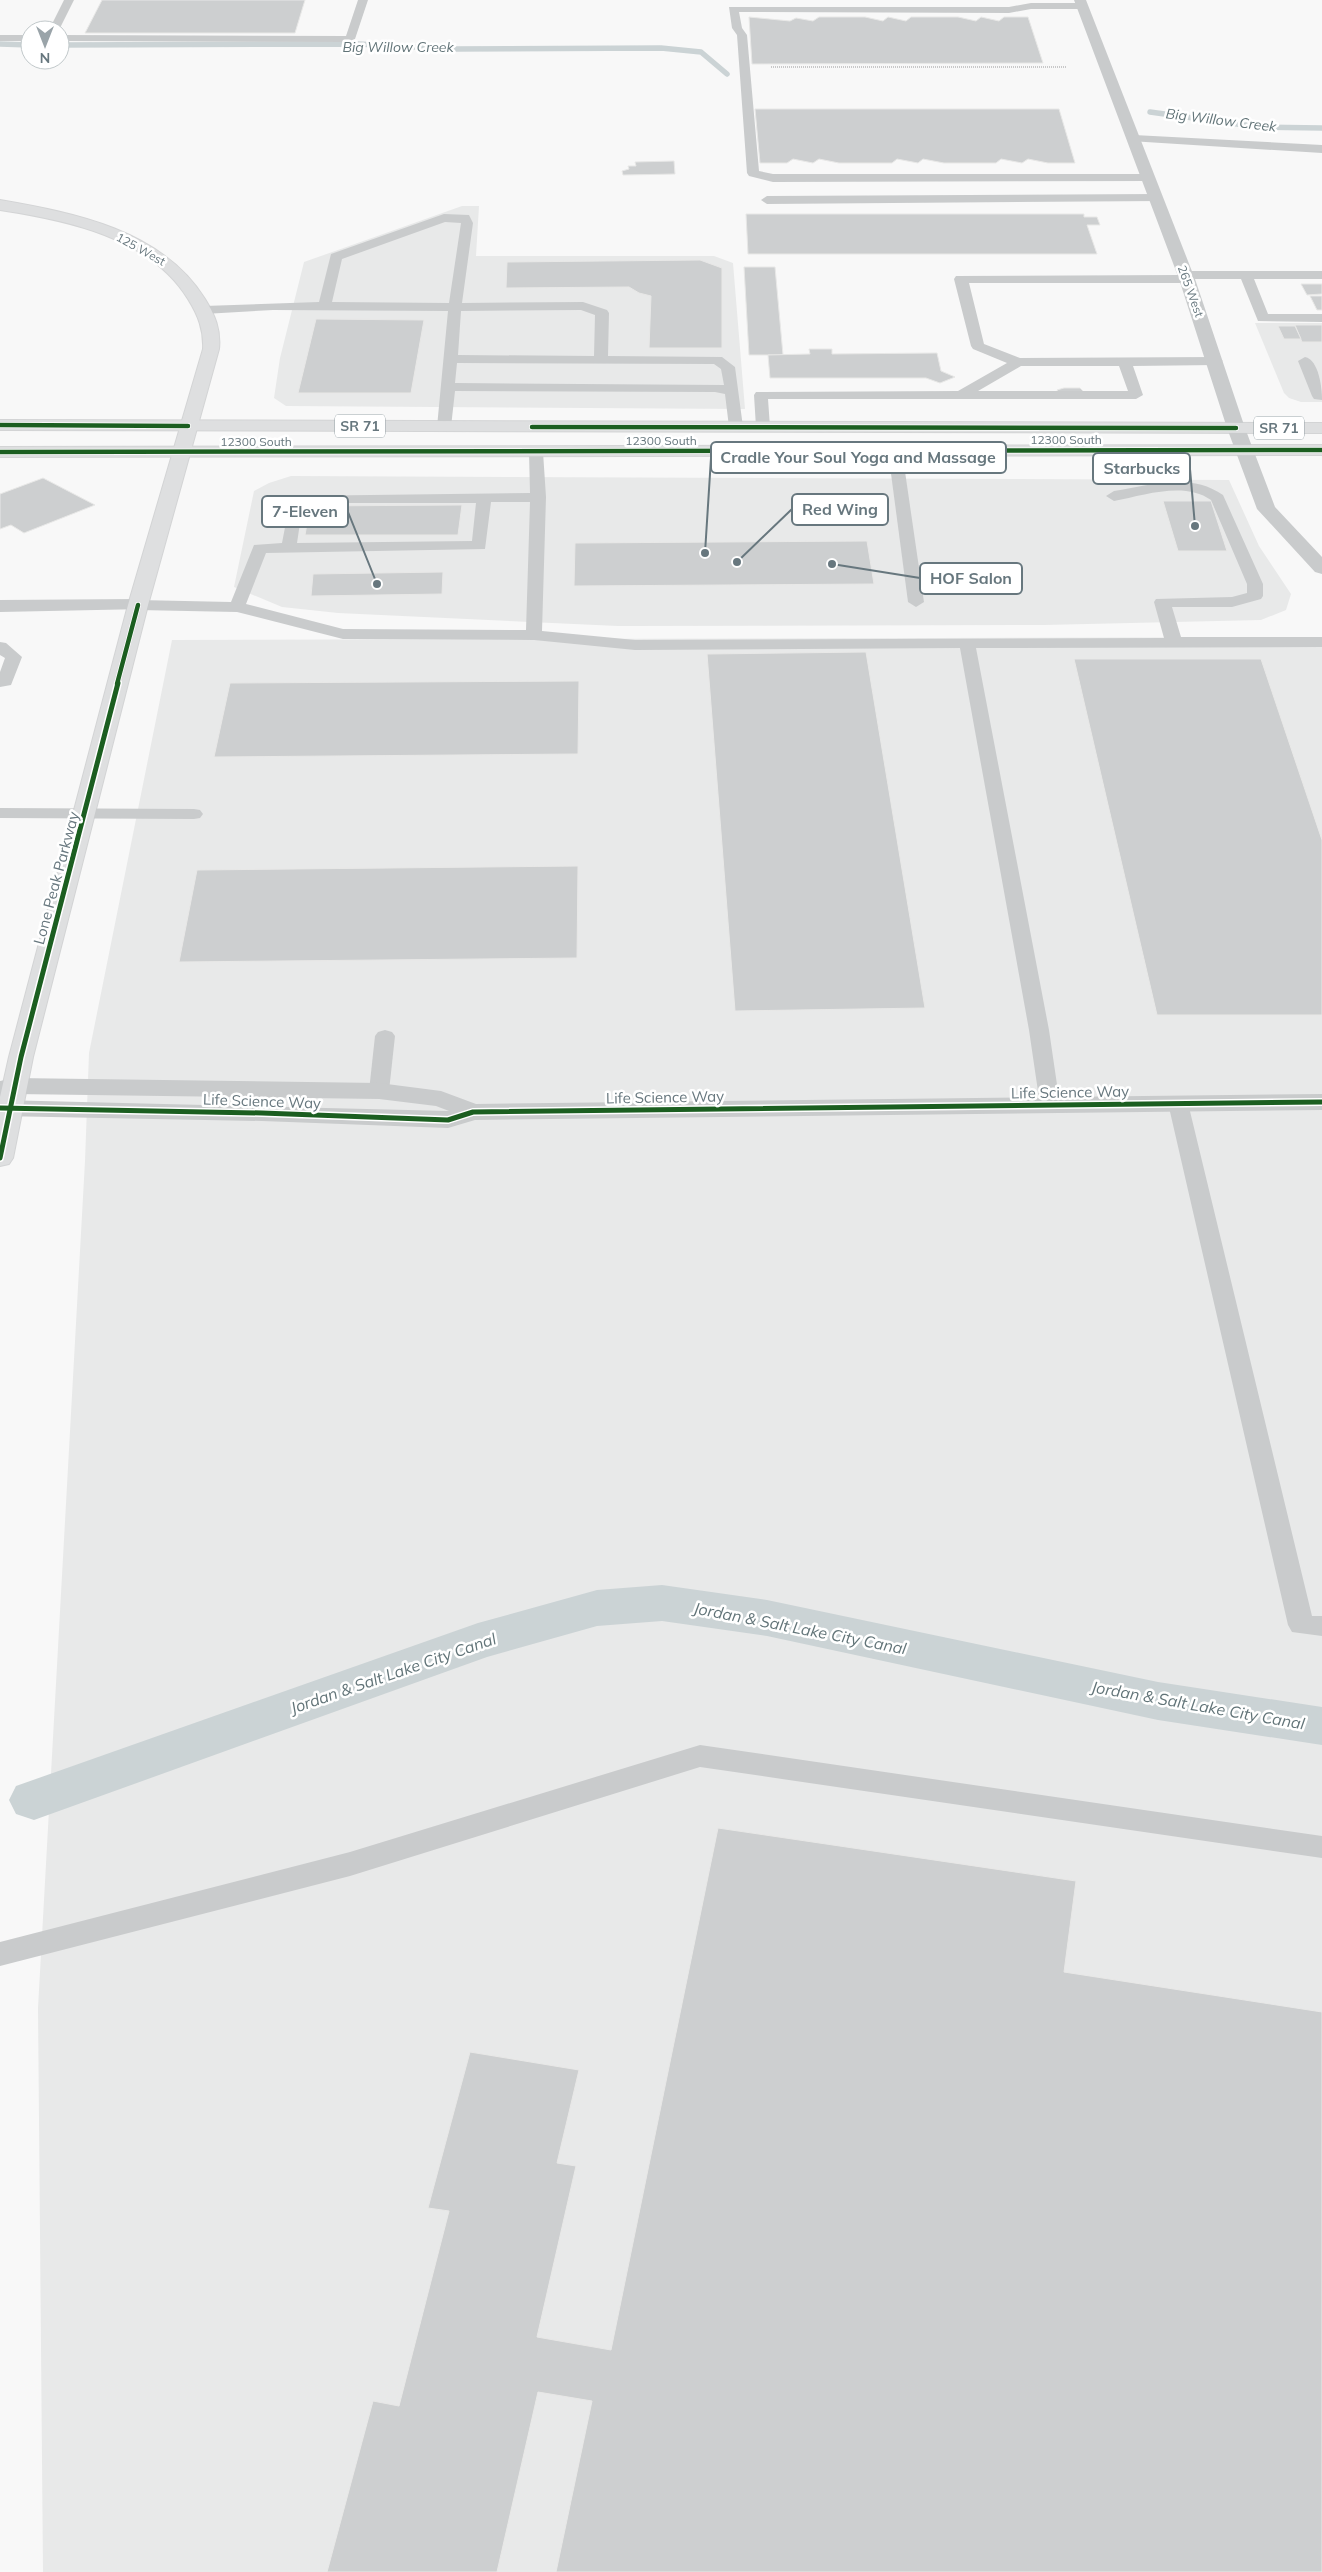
<svg xmlns="http://www.w3.org/2000/svg" width="1322" height="2572" viewBox="0 0 1322 2572" font-family="Mulish,sans-serif">
<style>
.built{fill:#e8e9e9}
.lines{fill:none;stroke-linecap:round;stroke-linejoin:round}
.stream{stroke:#cbd3d5;stroke-width:5.5}
.canal{fill:#cbd3d5;fill-rule:evenodd}
.building{fill:#cdcfd0;stroke:#e8e8e7}
.secondary-casing{stroke:#d3d4d5;stroke-width:2}
.primary-casing{stroke:#d3d4d5;stroke-width:2}
.path{stroke:#c8c8c9;stroke-width:2;stroke-dasharray:1 1;stroke-linecap:butt}
.service{fill:#c9cbcc;fill-rule:evenodd}
.minor{fill:#c9cbcc;fill-rule:evenodd}
.secondary{fill:#dedfe0;fill-rule:evenodd}
.primary{fill:#dedfe0;fill-rule:evenodd}
.cycleway-far1-casing{stroke:#fff;stroke-width:6}
.cycleway-casing{stroke:#fff;stroke-width:8}
.cycleway-far1{stroke:#1b5e20;stroke-width:4.5}
.cycleway{stroke:#1b5e20;stroke-width:5}
.labels{text-anchor:middle;dominant-baseline:central;stroke-width:5;stroke-linejoin:round;paint-order:stroke}
.far-street-label{font-size:12px;fill:#67777e;stroke:#fff}
.far-water-label{font-size:14px;font-style:italic;fill:#627478;stroke:#fff}
.shield{fill:#fff;stroke:#95a0a5;stroke-width:1}
.shield-label{font-size:14px;font-weight:bold;fill:#67777e}
.street-label{font-size:15px;fill:#67777e;stroke:#fff}
.water-label{font-size:16px;font-style:italic;fill:#627478;stroke:#fff}
.leader{fill:none;stroke:#67777e;stroke-width:2}
.callout-dot{fill:#67777e;stroke:#fff;stroke-width:2}
.callout{fill:#fff;stroke:#67777e;stroke-width:2}
.callout-label{font-size:16px;text-anchor:middle;font-weight:bold;fill:#67777e}
</style>
<rect width="100%" height="100%" fill="#f8f8f8"/>
<g class="built">
<polygon points="462,206 479,206 476,256 714,256 733,263 745,409 286,406 274,398 280,358 304,262"/>
<polygon points="1255,323 1322,323 1322,402 1301,402 1289,398 1284,393"/>
<polygon points="291,476 1229,480 1259,546 1291,594 1286,610 1261,620 1044,625 618,626 338,613 282,607 234,587 254,491 269,483"/>
<polygon points="1322,637 1322,2572 43,2572 38,2008 85,1161 89,1053 172,640"/>
</g>
<g class="lines">
<g class="stream">
<polyline points="0,44 30,45"/>
<polyline points="60,45 358,44 453,49 661,48 701,52 727,74"/>
<polyline points="1150,112 1259,127 1322,128"/>
</g>
<polygon class="canal" points="662,1585 767,1600 1158,1682 1322,1707 1322,1745 1158,1720 767,1636 662,1621 597,1626 487,1657 34,1820 16,1814 9,1800 16,1786 478,1623 597,1590"/>
</g>
<g class="building">
<polygon points="102,0 305,0 295,33 85,33"/>
<polygon points="749,17 790,21 796,18 813,21 819,17 865,17 883,21 888,17 906,21 911,17 958,17 976,21 981,17 999,21 1004,17 1028,17 1043,63 752,64"/>
<polygon points="755,109 1059,109 1075,163 1048,163 1028,159 1022,163 1001,159 996,163 944,163 923,159 918,163 897,159 892,163 839,163 819,159 813,163 793,159 787,163 760,163"/>
<polygon points="674,161 675,174 623,175 622,171 629,169 628,166 636,166 635,162"/>
<polygon points="746,214 1084,214 1084,217 1097,217 1100,225 1087,225 1097,254 748,254"/>
<polygon points="700,260 722,268 722,348 649,348 651,296 639,293 629,287 506,288 507,262"/>
<polygon points="744,267 775,267 783,355 749,355"/>
<polygon points="1301,284 1322,284 1322,294 1307,295"/>
<polygon points="1310,296 1322,296 1322,310 1317,310"/>
<polygon points="316,319 424,320 411,393 298,393"/>
<polygon points="1295,325 1322,325 1322,342 1302,342"/>
<polygon points="1278,326 1295,326 1301,339 1284,339"/>
<polygon points="809,349 832,349 832,354 937,353 941,371 955,377 940,383 926,378 770,378 768,355 810,354"/>
<polygon points="1064,388 1080,388 1084,392 1058,392 1057,390"/>
<polygon points="43,478 95,505 24,533 11,525 0,529 0,494"/>
<polygon points="1163,501 1211,501 1227,551 1178,551"/>
<polygon points="462,505 458,535 305,535 310,506"/>
<polygon points="867,541 874,584 574,586 575,543"/>
<polygon points="443,572 442,594 311,596 313,574"/>
<polygon points="866,652 925,1008 735,1011 707,654"/>
<polygon points="1074,659 1261,659 1322,840 1322,1015 1157,1015"/>
<polygon points="579,681 578,754 214,757 230,683"/>
<polygon points="578,866 577,958 179,962 197,870"/>
<polygon points="718,1828 1076,1881 1064,1972 1322,2012 1322,2572 556,2572 592,2401 538,2392 497,2572 327,2572 373,2401 399,2406 449,2211 428,2208 470,2052 579,2070 557,2163 576,2166 537,2337 611,2350"/>
</g>
<g class="lines">
<defs>
<path id="secondary" d="M0 200C75 213 162 230 205 299 215 315 221 330 219 349L148 605 33 1057 13 1158 9 1164 0 1166V1097L9 1057 128 605 203 349C204 330 198 315 188 299 150 237 66 220 0 210Z"/>
<g id="primary">
<polygon points="0,420 1322,423 1322,433 0,430"/>
<polygon points="1322,445 1322,455 0,457 0,447"/>
</g>
</defs>
<use href="#secondary" class="secondary-casing"/>
<use href="#primary" class="primary-casing"/>
<polyline class="path" points="771,67 1067,67"/>
<g class="service">
<polygon points="64,0 74,0 59,30 49,30"/>
<polygon points="358,0 368,0 355,39 350,42 60,41 60,35 346,36"/>
<polygon points="1031,3 1082,3 1087,6 1082,9 1031,9 1009,13 739,12 742,28 747,35 759,171 773,174 1148,174 1152,175 1152,181 773,182 749,176 747,173 737,35 732,28 729,7 1009,7"/>
<rect x="0" y="35" width="30" height="6"/>
<polygon points="1134,135 1322,145 1322,153 1130,141 1130,137"/>
<polygon points="1157,194 1163,198 1161,201 767,204 761,200 767,196"/>
<path d="M444 214 469 215 473 223 462 303 583 302 607 310 609 313 608 356 722 357 735 367 743 427 741 430H731L729 427 725 394 715 392 455 391 451 427 444 431 437 427 448 311 273 310 204 314 197 310 204 306 319 302 331 254ZM445 222 461 223 449 303 332 302 342 259ZM581 310 595 315 594 356 458 355 461 311ZM457 363 714 364 721 369 724 385 455 383Z"/>
<path d="M1186 271H1322V279H1254L1268 314H1322V322L1258 321 1241 279H1193L1187 283H969L984 344 1020 358 1216 357 1223 361 1216 365 1133 366 1143 395 1136 399H768L770 427 763 431 756 427 754 395 756 392 958 391 1007 363 973 349 971 346 954 279 956 276 1180 275ZM1021 366H1119L1128 391H978Z"/>
<path d="M1305 357C1319 360 1322 388 1322 400L1314 399 1312 396 1298 361Z"/>
<polygon points="895,447 902,451 924,602 916,607 908,602 888,451"/>
<path d="M536 448 543 452 546 497 542 631 635 640 1164 638 1154 602 1156 599 1232 597 1247 593V584L1211 500C1185 481 1144 495 1114 501L1106 496 1114 491C1150 485 1191 472 1223 495L1263 584V596L1261 599 1232 607H1172L1181 637H1322V647L976 648 1049 1030 1060 1105 1057 1110 1050 1111 1043 1110 1040 1105 1029 1030 960 648 635 650 534 640 343 639 237 612 138 610 130 605 138 600 231 602 254 545 282 543 291 496 530 493 529 452ZM491 502H530L526 630 343 629 246 604 266 553 485 549ZM303 503H476L472 541 297 543Z"/>
<polygon points="0,642 6,643 22,657 11,685 0,687 0,672 5,658 0,655"/>
<polygon points="0,808 194,809 200,810 203,814 200,818 194,819 0,818"/>
<polygon points="385,1030 392,1032 395,1036 389,1091 386,1095 379,1097 372,1095 369,1091 375,1036 378,1032"/>
<polygon points="1178,1097 1185,1098 1188,1103 1312,1616 1322,1616 1322,1636 1292,1632 1288,1625 1168,1103 1171,1098"/>
<polygon points="700,1745 1322,1836 1322,1858 700,1767 350,1876 0,1966 0,1942 350,1852"/>
</g>
<g class="minor">
<polygon points="1074,0 1086,0 1195,279 1245,428 1275,507 1322,557 1322,574 1315,572 1257,509 1227,428 1179,279"/>
<polygon points="138,599 145,601 148,605 145,609 0,612 0,600"/>
<polygon points="15,1078 379,1083 441,1091 476,1104 1322,1094 1322,1110 475,1120 448,1128 262,1121 0,1116 0,1100 449,1111 436,1106 379,1099 15,1094 0,1097 0,1081"/>
</g>
<use href="#secondary" class="secondary"/>
<use href="#primary" class="primary"/>
<defs>
<g id="cycleway-far1">
<polyline points="0,425 188,426"/>
<polyline points="532,427 1236,428"/>
<polyline points="0,452 1322,450"/>
<polyline points="117,684 138,605"/>
</g>
<g id="cycleway">
<polyline points="0,1108 262,1113 448,1120 473,1112 1322,1102"/>
<polyline points="0,1158 21,1057 118,683"/>
</g>
</defs>
<use href="#cycleway-far1" class="cycleway-far1-casing"/>
<use href="#cycleway" class="cycleway-casing"/>
<use href="#cycleway-far1" class="cycleway-far1"/>
<use href="#cycleway" class="cycleway"/>
</g>
<g class="labels">
<g class="far-street-label">
<text transform="translate(141 249) rotate(29)">125 West</text>
<text transform="translate(1191 291) rotate(70)">265 West</text>
<text x="1066" y="439">12300 South</text>
<text x="661" y="440">12300 South</text>
<text x="256" y="441">12300 South</text>
</g>
<g class="far-water-label">
<text x="398" y="47">Big Willow Creek</text>
<text transform="translate(1221 120) rotate(7)">Big Willow Creek</text>
</g>
<g class="shield">
<rect x="335" y="414.5" width="50" height="23" rx="4"/>
<rect x="1254" y="416.5" width="50" height="23" rx="4"/>
</g>
<g class="shield-label">
<text x="360" y="426">SR 71</text>
<text x="1279" y="428">SR 71</text>
</g>
<g class="street-label">
<text transform="translate(56 878) rotate(-75)">Lone Peak Parkway</text>
<text transform="translate(1070 1092) rotate(-1)">Life Science Way</text>
<text transform="translate(665 1097) rotate(-1)">Life Science Way</text>
<text transform="translate(262 1101) rotate(2)">Life Science Way</text>
</g>
<g class="water-label">
<text transform="translate(800 1628) rotate(11)">Jordan &amp; Salt Lake City Canal</text>
<text transform="translate(393 1673) rotate(-19)">Jordan &amp; Salt Lake City Canal</text>
<text transform="translate(1198 1705) rotate(10)">Jordan &amp; Salt Lake City Canal</text>
</g>
</g>
<path class="leader" d="M705 553L711 458M1195 526L1190 469M737 562L792 509M377 584L348 512M832 564L920 578"/>
<g class="callout-dot">
<circle cx="705" cy="553" r="5"/>
<circle cx="1195" cy="526" r="5"/>
<circle cx="737" cy="562" r="5"/>
<circle cx="377" cy="584" r="5"/>
<circle cx="832" cy="564" r="5"/>
</g>
<g class="callout">
<rect x="711" y="442" width="295" height="31" rx="5"/>
<rect x="1093" y="453" width="97" height="31" rx="5"/>
<rect x="792" y="494" width="96" height="31" rx="5"/>
<rect x="262" y="496" width="86" height="31" rx="5"/>
<rect x="920" y="563" width="102" height="31" rx="5"/>
</g>
<g class="callout-label">
<text x="858" y="463">Cradle Your Soul Yoga and Massage</text>
<text x="1142" y="474">Starbucks</text>
<text x="840" y="515">Red Wing</text>
<text x="305" y="517">7-Eleven</text>
<text x="971" y="584">HOF Salon</text>
</g>
<g transform="translate(45 45) rotate(180)"><circle r="24" fill="#ffffff" stroke="#c2c9cb"/>
<path d="M0-4L9 19L0 12L-9 19Z" fill="#9aa4a9"/>
<text y="-8" font-size="14" font-weight="bold" text-anchor="middle" fill="#67777e">N</text>
</g>
</svg>
